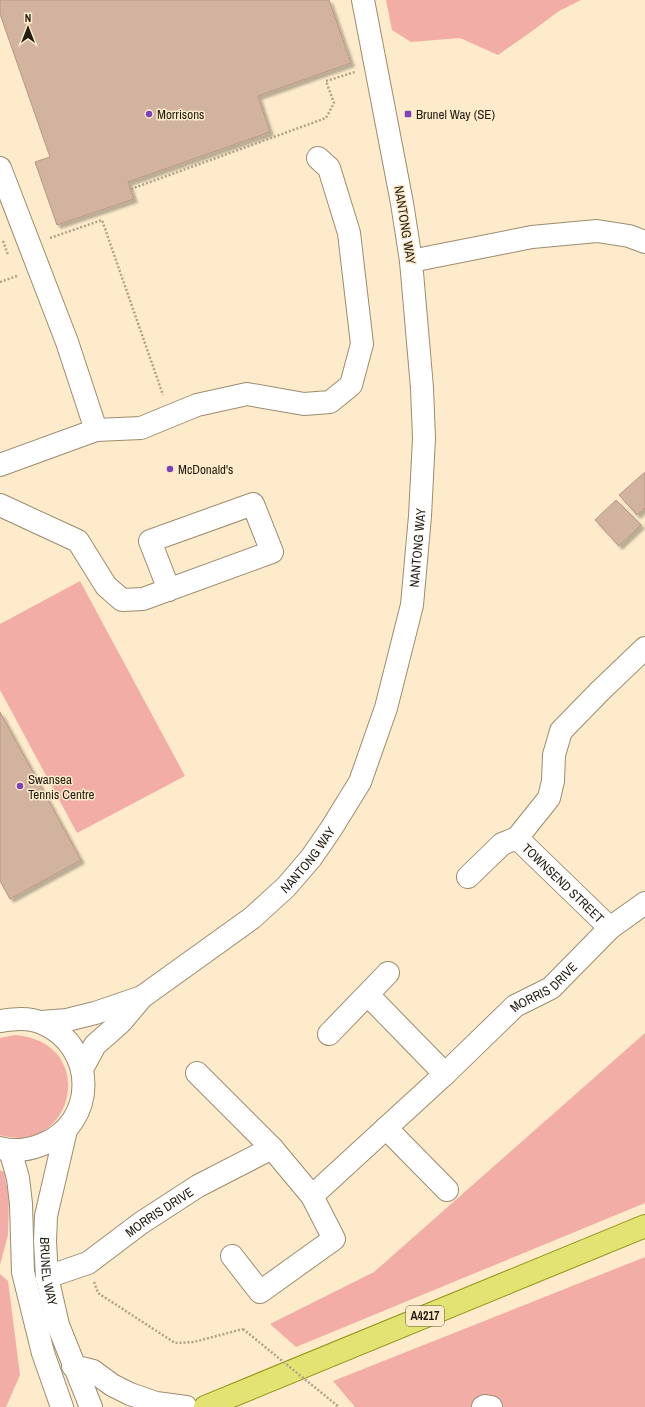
<svg xmlns="http://www.w3.org/2000/svg" width="645" height="1407" viewBox="0 0 645 1407" font-family="'Archivo Narrow',sans-serif">
<style>
.green{fill:#f2aea6}
.building{fill:#d2b39f;stroke:#b69784;filter:url(#shadow)}
.lines{fill:none;stroke-linecap:round;stroke-linejoin:round}
.minor-casing{stroke:#9c8c6f;stroke-width:24}
.major-casing{stroke:#929114;stroke-width:24}
.path{stroke:#b0a289;stroke-width:2.5;stroke-dasharray:2 2;stroke-linecap:butt}
.minor{stroke:#fff;stroke-width:22}
.major{stroke:#e2e373;stroke-width:22}
.path-bridge{stroke:#b0a289;stroke-width:2.5;stroke-dasharray:2 2;stroke-linecap:butt}
.poi-dot{fill:#7b43ba;stroke:#fdebcb;stroke-width:1.5}
.labels{text-anchor:middle;dominant-baseline:central;stroke-width:3;stroke-linejoin:round;paint-order:stroke}
.shield{fill:#fdebcb;stroke:#645b49;stroke-width:1}
.shield-label{font-size:12px;font-weight:bold;fill:#231d11}
.poi-label{font-size:13px;fill:#231d11;stroke:#fdebcb;text-anchor:start}
.street-label{font-size:13px;fill:#231d11;stroke:#fdebcb}
</style>
<defs>
<filter id="shadow"><feDropShadow dx="3.5" dy="3.5" stdDeviation="1" flood-color="#0004"/></filter>
</defs>
<rect width="100%" height="100%" fill="#fdebcb"/>
<g class="green">
<polygon points="386,0 581,0 559,11 528,34 498,55 460,38 411,42 392,30"/>
<polygon points="80,581 185,776 77,833 0,690 0,624"/>
<polygon points="645,1033 645,1203 296,1347 270,1324 374,1272"/>
<path d="M15 1035C100 1042 74 1157 0 1135V1038Z"/>
<polygon points="0,1170 4,1172 9,1196 8,1235 0,1265"/>
<polygon points="645,1257 645,1407 355,1407 333,1381"/>
<polygon points="0,1274 8,1281 20,1375 6,1407 0,1407"/>
</g>
<g class="building">
<polygon points="0,0 329,0 351,63 258,96 270,132 128,182 134,199 57,225 35,162 50,157 0,14"/>
<polygon points="645,472 645,508 637,515 619,495"/>
<polygon points="616,500 641,525 619,546 595,520"/>
<polygon points="0,712 81,860 10,899 0,881"/>
</g>
<g class="lines">
<defs>
<g id="minor">
<polyline points="0,168 67,342 96,430"/>
<polyline points="411,261 532,237 597,231 629,236 645,242"/>
<polyline points="0,465 96,430 141,428 197,405 247,394 304,404 330,402 351,385 362,344 349,233 329,168 318,158"/>
<polyline points="0,505 78,541 106,586 122,600 143,599 272,552 253,504 150,541 169,590"/>
<polyline points="517,838 549,798 553,781 554,755 561,731 600,691 645,648"/>
<path id="s1" d="M468 877 502 844 517 838 610 928"/>
<polyline points="368,995 445,1074"/>
<path d="M0 1021C14 1019 28 1017 42 1023 97 1046 98 1124 41 1145 28 1150 14 1152 0 1148"/>
<polyline points="41,1022 67,1020 95,1013 142,997"/>
<polyline points="329,1034 388,973"/>
<path id="s2" d="M82 1069 95 1045 121 1022 142 997 252 918 286 887 311 858 331 829 360 782 386 708 412 605 420 516 424 438 422 388 411 261 402 203 363 0"/>
<polyline points="197,1073 272,1148"/>
<polyline points="386,1128 447,1190"/>
<path id="s3" d="M66 1130 46 1216 45 1241 47 1277 58 1325 91 1407"/>
<polyline points="10,1150 18,1178 21,1204 23,1272 43,1353 62,1407"/>
<polyline points="232,1256 260,1292 334,1239 312,1196"/>
<path id="s4" d="M47 1277 88 1263 141 1223 198 1186 272 1148 312 1196 445 1074 515 1006 551 988 610 928 645 903"/>
<polyline points="73,1366 93,1371 112,1385 130,1394 156,1403 186,1407"/>
<polyline points="483,1407 485,1406 491,1407"/>
</g>
<polyline id="major" points="205,1407 645,1226"/>
</defs>
<use href="#minor" class="minor-casing"/>
<use href="#major" class="major-casing"/>
<g class="path">
<polyline points="131,189 326,118 334,103 326,81 355,72"/>
<polyline points="50,238 102,220 163,395"/>
<polyline points="3,241 8,255"/>
<polyline points="0,282 17,276 17,275"/>
<polyline points="94,1282 98,1293 175,1343 194,1342 243,1329"/>
</g>
<use href="#minor" class="minor"/>
<use href="#major" class="major"/>
<polyline class="path-bridge" points="243,1329 339,1407"/>
</g>
<g class="poi-dot">
<circle cx="149" cy="114" r="4"/>
<rect x="404" y="110" width="8" height="8" rx="2"/>
<circle cx="170" cy="469" r="4"/>
<circle cx="20" cy="786" r="4"/>
</g>
<g class="labels">
<rect class="shield" x="406" y="1306" width="38" height="20" rx="3"/>
<g class="shield-label">
<text x="425" y="1316">A4217</text>
</g>
<g class="poi-label">
<text x="157" y="114">Morrisons</text>
<text x="416" y="114">Brunel Way (SE)</text>
<text x="178" y="469">McDonald's</text>
<text x="28" y="779">Swansea<tspan x="28" dy="15">Tennis Centre</tspan></text>
</g>
<g class="street-label">
<text transform="translate(405 225) rotate(81)">NANTONG WAY</text>
<text stroke="none"><textPath href="#s2" startOffset="647">NANTONG WAY</textPath></text>
<text stroke="none"><textPath href="#s2" startOffset="311">NANTONG WAY</textPath></text>
<text stroke="none"><textPath href="#s1" startOffset="128">TOWNSEND STREET</textPath></text>
<text stroke="none"><textPath href="#s4" startOffset="636">MORRIS DRIVE</textPath></text>
<text stroke="none"><textPath href="#s4" startOffset="131">MORRIS DRIVE</textPath></text>
<text stroke="none"><textPath href="#s3" startOffset="144">BRUNEL WAY</textPath></text>
</g>
</g>
<g transform="translate(28 28)" stroke="#fdebcb" stroke-width="3" paint-order="stroke">
<path d="M0-3L7 15L0 10L-7 15Z" fill="#231d11"/>
<text y="-6" font-size="11" font-weight="bold" text-anchor="middle" fill="#231d11">N</text>
</g>
</svg>
